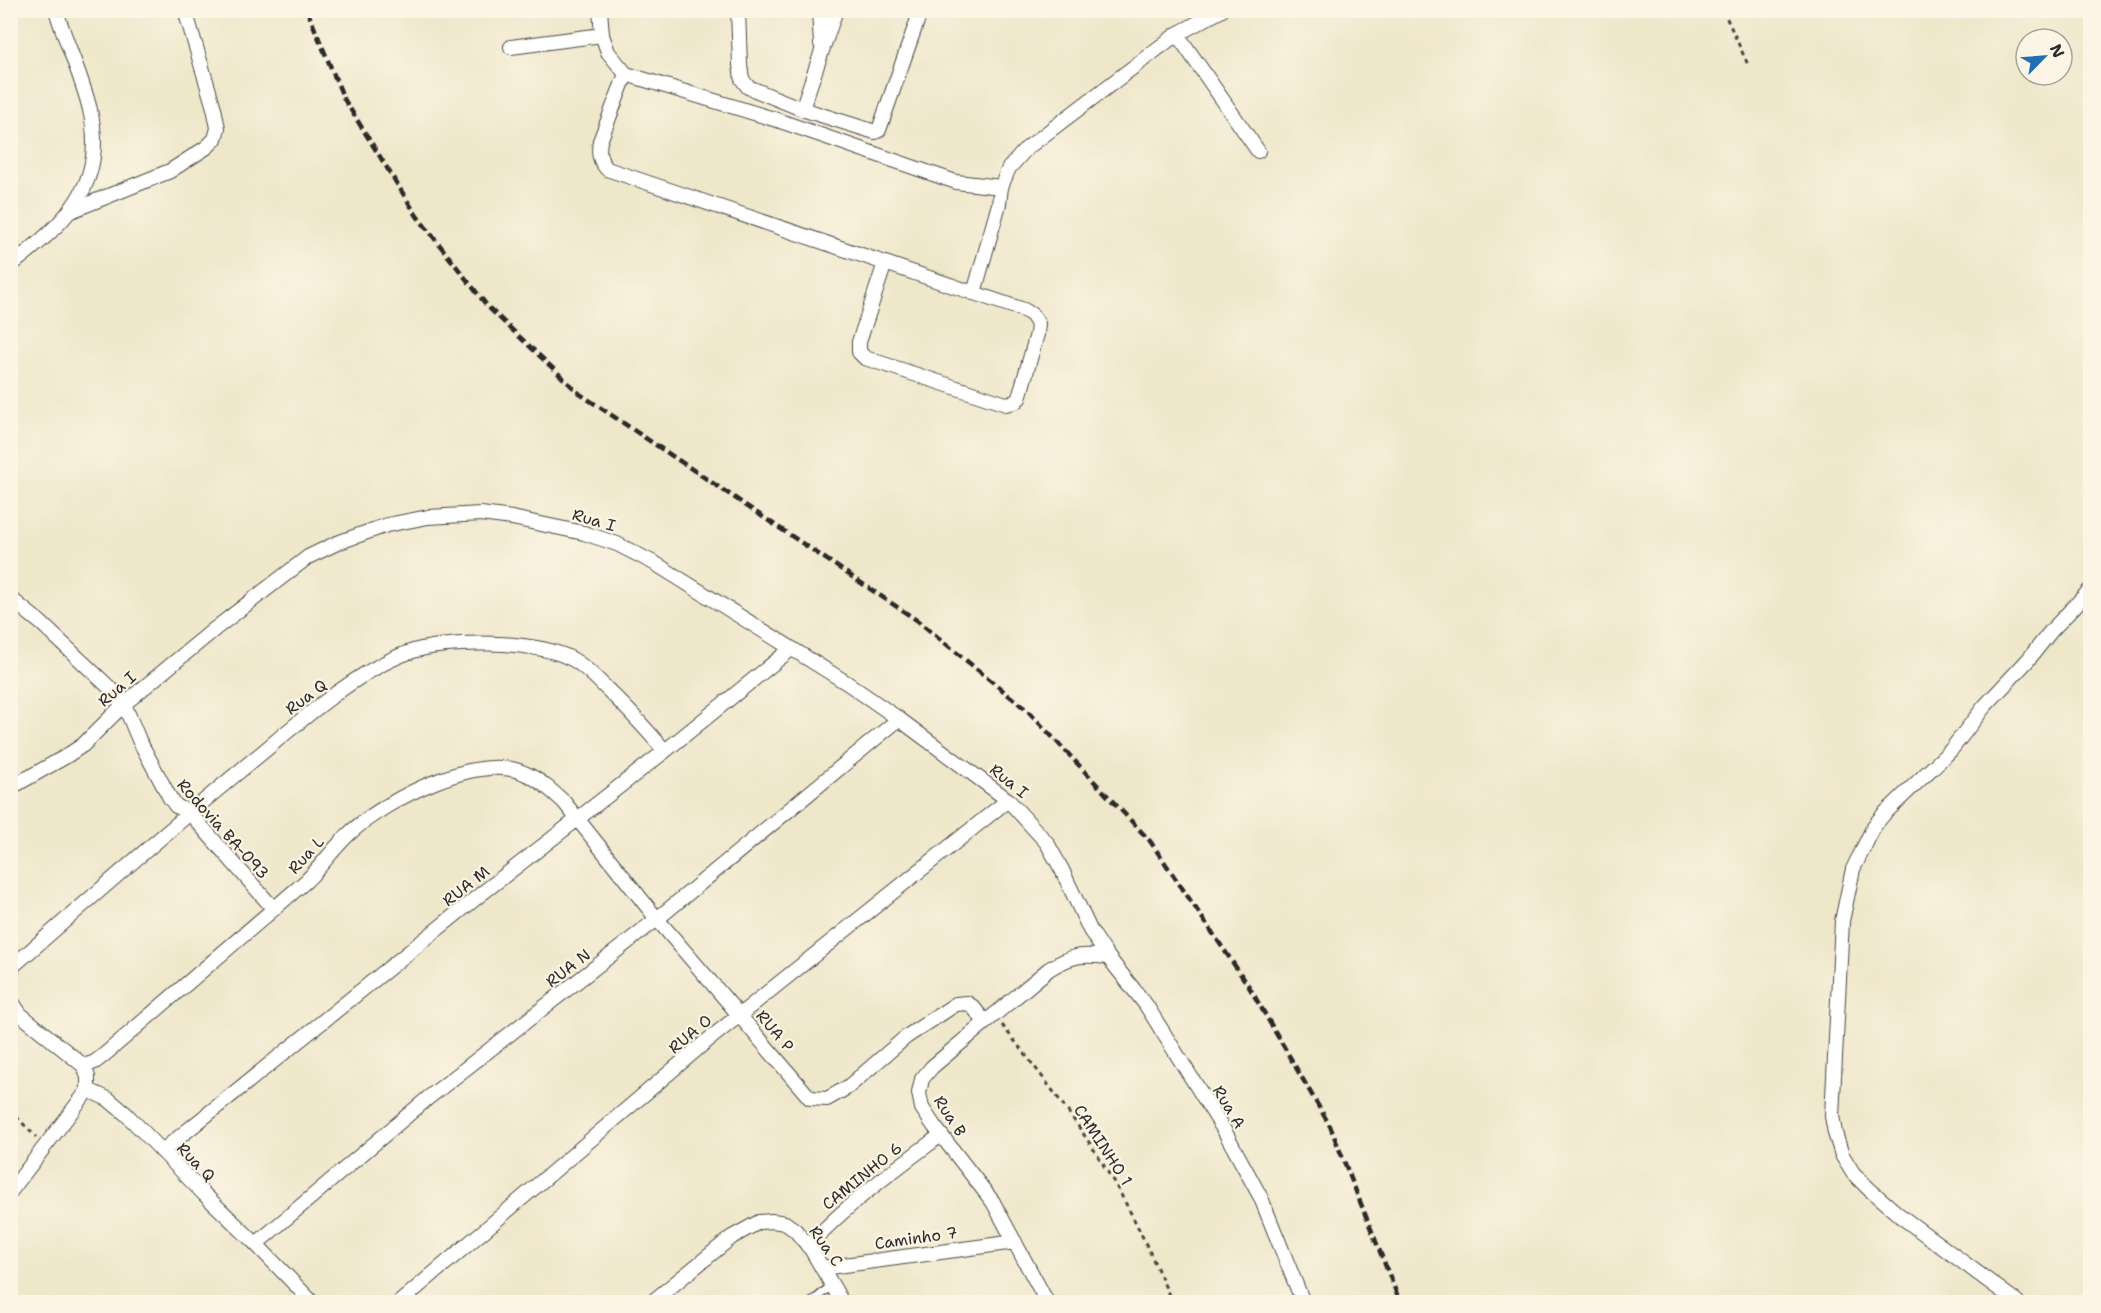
<svg xmlns="http://www.w3.org/2000/svg" width="2101" height="1313" viewBox="0 0 2101 1313" font-family="'Shantell Sans',sans-serif">
<style>
.lines{fill:none;stroke-linecap:round;stroke-linejoin:round}
.lane-casing{stroke:#484743;stroke-width:10}
.street-casing{stroke:#484743;stroke-width:16}
.path{stroke:#484743;stroke-width:3;stroke-dasharray:4.5 4.5;stroke-linecap:butt}
.lane{stroke:#fff;stroke-width:7}
.street{stroke:#fff;stroke-width:14}
.rail{stroke:#2b2b2b;stroke-width:4.5;stroke-dasharray:9 4.5;stroke-linecap:butt}
.labels{text-anchor:middle;dominant-baseline:central;stroke-width:4.5;stroke-linejoin:round;paint-order:stroke}
.street-label{font-size:16px;fill:#2b2b2b;stroke:#fcf5e5}
</style>
<rect width="100%" height="100%" fill="#fcf5e5"/>
<filter id="ink" filterUnits="userSpaceOnUse"><feTurbulence type="fractalNoise" baseFrequency=".0167" numOctaves="2"/><feDisplacementMap in="SourceGraphic" scale="12" xChannelSelector="R" yChannelSelector="G"/><feConvolveMatrix kernelMatrix="1 2 1 2 8 2 1 2 1" color-interpolation-filters="sRGB"/></filter>
<filter id="wash" filterUnits="userSpaceOnUse"><feTurbulence type="fractalNoise" baseFrequency=".008" numOctaves="4" result="noise"/><feDisplacementMap in="SourceGraphic" scale="24" xChannelSelector="R" yChannelSelector="G"/><feGaussianBlur stdDeviation="1.35" result="paint"/><feColorMatrix in="noise" values="0 0 0 0 0 0 0 0 0 0 0 0 0 0 0 0 0 1.4 0 .05"/><feComposite in="paint" operator="in"/></filter>
<g filter="url(#wash)">
<rect width="100%" height="100%" fill="#efe7ca"/>
</g>
<g filter="url(#ink)">
<g class="lines">
<defs>
<polyline id="lane" points="812,1302 832,1285"/>
<g id="street">
<polyline points="600,10 602,35 608,52 626,74 777,120 956,182 1001,187 1009,168 1027,148 1177,34 1222,10"/>
<polyline points="738,10 740,65 742,79 748,87 802,109 875,132 879,130 921,10"/>
<polyline points="819,10 821,44"/>
<polyline points="1177,34 1258,151"/>
<polyline points="511,47 602,35"/>
<path d="M626 74 600 141C598 153 599 160 607 169L1024 310 1032 315 1038 324 1037 334 1019 398 1015 402 1006 404 865 358 859 352V342L885 263"/>
<polyline points="802,109 836,10"/>
<polyline points="71,211 170,171 207,147 215,139 218,128 214,108 185,10"/>
<path d="M10 266C64 224 108 185 90 110 82 76 66 44 56 10"/>
<polyline points="974,293 999,204 1001,187"/>
<polyline points="10,598 41,623 112,690 124,704 139,740 170,798 176,806 189,812 273,908"/>
<polyline points="10,788 65,757 83,745 124,704 216,628 308,557 337,543 387,525 428,517 481,514 512,518 584,533 617,544 656,564 847,683 899,719 1008,800 1047,843 1062,870 1090,930 1108,957 1146,1005 1224,1130 1261,1198 1303,1302"/>
<path d="M10 978 13 966C94 895 175 824 258 756 299 722 357 671 407 653 445 639 535 640 572 659 585 666 596 678 606 688 627 708 646 729 665 751"/>
<polyline points="10,999 20,1014 84,1066 88,1077 88,1090 108,1099 126,1114 204,1194 256,1244 312,1302"/>
<path d="M84 1066 95 1062 104 1055 305 882C322 866 334 847 352 831 387 800 477 752 524 773 539 779 552 791 564 802L657 919 810 1098 827 1099 848 1087 906 1037 956 1004 967 1003 973 1007 985 1022"/>
<polyline points="162,1151 481,894 665,751 791,649"/>
<polyline points="10,1192 88,1090"/>
<polyline points="256,1244 428,1098 657,919 899,719"/>
<path d="M808 1246C848 1203 894 1170 941 1135"/>
<polyline points="822,1268 1015,1242"/>
<polyline points="400,1302 702,1045 1008,800"/>
<polyline points="652,1302 732,1237 759,1222 773,1221 785,1223 795,1230 811,1249 842,1302"/>
<path d="M1047 1302 993 1202 934 1126 922 1108 919 1093 922 1079 932 1067 1049 969C1072 955 1081 954 1108 957"/>
<polyline points="2017,1302 1899,1215 1869,1189 1853,1173 1842,1155 1835,1133 1832,1116 1842,921 1853,869 1863,849 1874,826 1884,814 1951,750 1984,707 2028,660 2051,631 2090,590"/>
</g>
</defs>
<use href="#lane" class="lane-casing"/>
<use href="#street" class="street-casing"/>
<g class="path">
<polyline points="1723,10 1749,67"/>
<path d="M1002 1025C1040 1073 1078 1122 1109 1174 1134 1215 1153 1259 1172 1302"/>
<polyline points="10,1110 36,1137"/>
</g>
<use href="#lane" class="lane"/>
<use href="#street" class="street"/>
<polyline class="rail" points="307,10 344,99 417,216 488,307 580,394 918,621 1028,711 1150,841 1248,985 1330,1126 1400,1302"/>
</g>
</g>
<g class="labels">
<g class="street-label">
<text transform="translate(594 520) rotate(16)">Rua I</text>
<text transform="translate(117 689) rotate(-41)">Rua I</text>
<text transform="translate(306 697) rotate(-37)">Rua Q</text>
<text transform="translate(1009 781) rotate(39)">Rua I</text>
<text transform="translate(223 829) rotate(48)">Rodovia BA-093</text>
<text transform="translate(306 855) rotate(-48)">Rua L</text>
<text transform="translate(466 886) rotate(-38)">RUA M</text>
<text transform="translate(568 968) rotate(-38)">RUA N</text>
<text transform="translate(775 1031) rotate(50)">RUA P</text>
<text transform="translate(690 1034) rotate(-40)">RUA O</text>
<text transform="translate(1229 1107) rotate(59)">Rua A</text>
<text transform="translate(950 1116) rotate(57)">Rua B</text>
<text transform="translate(1103 1145) rotate(57)">CAMINHO 1</text>
<text transform="translate(196 1162) rotate(46)">Rua Q</text>
<text transform="translate(862 1176) rotate(-39)">CAMINHO 6</text>
<text transform="translate(916 1238) rotate(-8)">Caminho 7</text>
<text transform="translate(826 1246) rotate(55)">Rua C</text>
</g>
</g>
<rect width="2101" height="1313" fill="none" stroke="#fcf5e5" stroke-width="36"/>
<g transform="translate(2044 57) rotate(65)"><circle r="28" fill="#fcf5e5" stroke="#a8a49b" stroke-width="1.5"/>
<path d="M0-4.5L10 22L0 15L-10 22Z" fill="#1f6fb2"/>
<text y="-9" font-size="16" font-weight="bold" text-anchor="middle" fill="#2b2b2b">N</text>
</g>
</svg>
